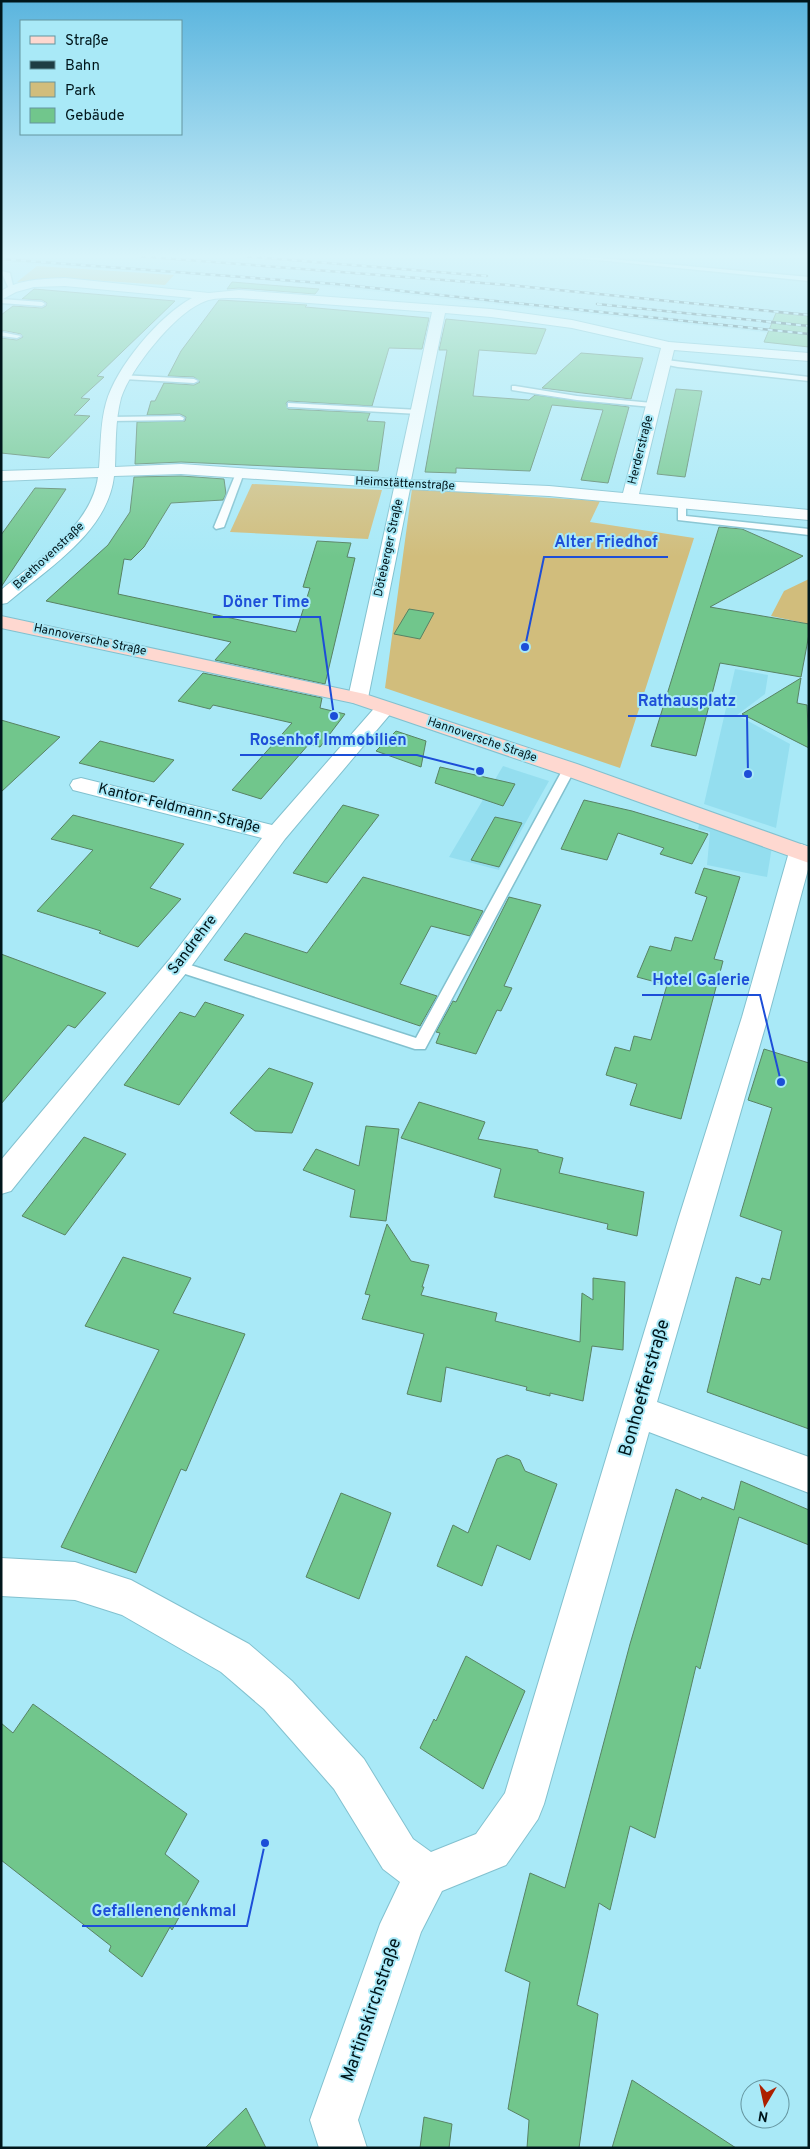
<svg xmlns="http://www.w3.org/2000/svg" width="810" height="2149" viewBox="0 0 810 2149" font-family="Overpass,sans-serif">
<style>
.built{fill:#94deef}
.green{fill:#d1bd7c}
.building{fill:#71c68c;stroke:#588364}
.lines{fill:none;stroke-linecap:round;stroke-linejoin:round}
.lane-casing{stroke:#82c1cf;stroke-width:3}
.street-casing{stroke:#82c1cf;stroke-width:2}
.secondary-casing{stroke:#82c1cf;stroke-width:2}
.lane{fill:#fff;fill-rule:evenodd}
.street{fill:#fff;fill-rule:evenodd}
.secondary{fill:#fed8d0;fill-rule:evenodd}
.rail-casing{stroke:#1f3d44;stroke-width:2.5}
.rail{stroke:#a9e9f7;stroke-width:2;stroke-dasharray:5;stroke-linecap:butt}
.labels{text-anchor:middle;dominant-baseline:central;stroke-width:4;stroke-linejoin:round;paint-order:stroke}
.far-street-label{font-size:12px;fill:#00161b;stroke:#a9e9f7}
.street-label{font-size:15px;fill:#00161b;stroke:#a9e9f7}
.near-street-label{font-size:18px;fill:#00161b;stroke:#a9e9f7}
.leader{fill:none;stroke:#1d4ed8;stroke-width:2}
.callout-dot{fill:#1d4ed8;stroke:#a9e9f7;stroke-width:2}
.callout-label{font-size:16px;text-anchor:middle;font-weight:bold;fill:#1d4ed8;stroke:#a9e9f7;stroke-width:4;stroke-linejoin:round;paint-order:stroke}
</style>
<rect width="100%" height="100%" fill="#a9e9f7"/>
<g class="built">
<polygon points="1,256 809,256 809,337 246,278 1,262"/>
<polygon points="735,669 768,675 765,694 737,715 790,744 776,828 704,804"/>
<polygon points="503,766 549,781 499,870 449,857"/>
<polygon points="700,822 772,847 767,877 707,865 710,832 698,829"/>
</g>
<g class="green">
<polygon points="37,266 174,275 165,285 59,278 17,282"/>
<polygon points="252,484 382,490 368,539 230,532"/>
<polygon points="412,489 600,501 590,522 694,538 620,768 385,688"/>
<polygon points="809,579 809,624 771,616 784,591"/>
</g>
<g class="building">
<polygon points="232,282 256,284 319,289 315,294 239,288 227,289"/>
<polygon points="34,289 175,301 97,376 104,377 81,398 90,399 74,415 90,416 49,458 1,453 1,338 17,340 23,337 21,334 1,330 1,315 13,306 42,308 46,306 47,303 42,300 22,299"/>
<polygon points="219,300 307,305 305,307 429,318 422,349 389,348 372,406 288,401 286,403 288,409 370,413 367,421 385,422 378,471 181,462 135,464 137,422 185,421 186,417 180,414 147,415 151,401 155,401 164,383 194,385 200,382 194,377 168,376 181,351"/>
<polygon points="776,313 809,316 809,347 764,342"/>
<polygon points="446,319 546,329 536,354 479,350 473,396 529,400 535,395 629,407 608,483 581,480 603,410 552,405 530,471 456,468 456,473 425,472 447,350 439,350"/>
<polygon points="581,353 643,358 631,399 542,388"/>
<polygon points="676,389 702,391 685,477 657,474"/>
<polygon points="181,476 224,479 226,494 223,500 171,503 144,547 131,560 124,559 118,594 296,632 310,588 303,587 317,541 351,543 347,557 355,558 325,684 215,660 231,642 46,601 108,545 130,512 134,477"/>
<polygon points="35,488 66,489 1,587 1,535"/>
<polygon points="719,527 742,529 803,556 710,607 809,624 809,634 801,677 720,663 696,756 651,746"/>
<polygon points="409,609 434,613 420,639 394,634"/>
<polygon points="203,673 322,698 320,708 345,714 320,747 309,744 261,799 232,790 292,723 213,705 210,709 178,701"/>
<polygon points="801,678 797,703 807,705 809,748 742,714"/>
<polygon points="1,720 60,737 1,792"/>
<polygon points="396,731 426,741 421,767 376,751"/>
<polygon points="100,741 174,760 154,782 79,763"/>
<polygon points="440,767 515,784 503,806 435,783"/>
<polygon points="584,800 632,811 708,834 692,864 660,854 664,848 618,833 607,860 561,849"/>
<polygon points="343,805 379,815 327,883 293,873"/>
<polygon points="73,815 184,844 150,888 181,899 138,947 99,933 101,931 37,911 93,850 51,839"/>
<polygon points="495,817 522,823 499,867 471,860"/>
<polygon points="704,868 740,877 714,959 723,961 681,1119 630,1105 637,1084 606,1075 615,1047 630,1051 634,1036 651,1040 667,985 637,977 650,946 671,951 675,937 692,941 707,897 695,893"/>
<polygon points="363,877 483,911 470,936 431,926 400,984 437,996 420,1026 224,960 245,933 307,953"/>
<polygon points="509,897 541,905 504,986 512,988 501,1011 497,1010 476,1054 436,1043 440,1033 436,1032 453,1001 456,1002"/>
<polygon points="1,954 106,993 75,1028 68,1025 1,1104"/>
<polygon points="205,1002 244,1015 179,1105 124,1085 180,1012 195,1017"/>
<polygon points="764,1049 809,1063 809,1429 707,1392 736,1277 760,1285 762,1278 770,1280 782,1231 740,1216 772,1108 748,1100"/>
<polygon points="269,1068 313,1083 292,1133 255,1131 230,1113"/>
<polygon points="419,1102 485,1122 478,1139 538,1150 538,1152 563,1158 559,1173 644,1192 637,1236 607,1229 608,1224 494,1197 501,1169 401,1138"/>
<polygon points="366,1126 399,1129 386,1221 350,1217 355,1190 303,1170 316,1149 359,1166"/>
<polygon points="84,1137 126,1154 65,1235 22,1216"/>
<polygon points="387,1224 411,1261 429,1265 422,1287 424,1287 421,1295 497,1313 495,1321 580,1342 582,1293 593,1300 593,1278 625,1282 623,1350 592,1346 583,1401 550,1393 550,1396 526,1390 527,1387 446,1367 441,1402 407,1394 424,1334 362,1319 370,1295 365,1294"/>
<polygon points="123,1257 191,1278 173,1313 245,1334 186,1471 181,1469 136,1573 61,1547 159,1350 85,1326"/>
<polygon points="507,1455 520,1460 525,1471 557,1484 530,1560 497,1545 482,1586 437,1566 453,1525 468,1533 497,1459"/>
<polygon points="741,1481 809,1510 809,1545 739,1517 700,1669 696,1666 655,1838 630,1826 610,1910 599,1903 577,2005 598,2014 579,2148 527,2148 529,2120 508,2109 530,1982 505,1971 530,1873 565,1888 630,1644 676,1489 701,1500 702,1497 734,1510"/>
<polygon points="341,1493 391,1513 359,1599 306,1577"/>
<polygon points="466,1656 525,1691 483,1789 420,1748 434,1719 436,1721"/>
<polygon points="33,1704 187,1814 165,1854 199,1881 172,1930 170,1927 142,1977 109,1951 111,1946 1,1860 1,1723 13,1733"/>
<polygon points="632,2080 736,2148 612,2148"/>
<polygon points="246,2108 266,2148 205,2148"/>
<polygon points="424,2117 452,2124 449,2148 420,2148"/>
</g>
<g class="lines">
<defs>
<g id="lane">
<polygon points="557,256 577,256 809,277 809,281"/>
<polygon points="1,271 10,273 14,290 9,289"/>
<polygon points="1,299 42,302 45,304 42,306 1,303"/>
<polygon points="1,332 21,336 17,338 1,336"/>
<polygon points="666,360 809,377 809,381 678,367 663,364 662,362"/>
<polygon points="121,375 194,379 198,381 194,383 124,379 121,379"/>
<polygon points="515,386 577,396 652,403 656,405 652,407 577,400 512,390 512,386"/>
<polygon points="288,403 419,410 423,412 419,414 291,407 288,407"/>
<polygon points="180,416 184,418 183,420 109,421 105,419 109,417"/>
<polygon points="240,470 244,473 224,527 216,529 214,527 236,473"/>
<polygon points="682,499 686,502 686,516 809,529 809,535 678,520 678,502"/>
<polygon points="569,765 575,769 425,1049 415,1049 173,970 171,966 178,961 416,1038 563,769"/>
</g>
<g id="street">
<path d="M65 278 209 293 239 290 491 309 572 320 669 342 809 353V361L674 350 639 494 809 510V520L549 496 410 489 368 698 365 702 358 704 351 702 348 698 394 488 181 474 114 476C108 532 47 569 7 603L1 604V590C37 560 91 527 98 477L1 481V471L99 468C101 446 100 424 106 403 116 367 159 316 192 298L65 286 34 287 16 292 1 300V291C20 279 43 279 65 278ZM239 298 432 312 396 479 181 464 115 467C116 444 115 421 121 398 131 368 173 316 201 303 213 297 226 298 239 298ZM445 313 491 317 572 328 661 348 623 493 549 486 411 480Z"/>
<polygon points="385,702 392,704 395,708 392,712 285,839 187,972 11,1191 1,1194 1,1160 169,960 262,838 73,790 70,785 73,780 81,778 272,825 378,704"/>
<polygon points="801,844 809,847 809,866 768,1017 657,1402 809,1457 809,1493 649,1432 544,1804 538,1819 506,1865 442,1891 421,1932 358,2120 367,2148 319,2148 310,2120 380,1924 400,1882 383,1869 334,1789 264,1709 221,1672 122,1615 75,1600 1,1596 1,1558 75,1562 131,1580 249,1644 292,1681 364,1759 413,1839 431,1852 476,1834 505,1793 679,1217 742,1017 789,852 793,847"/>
</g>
<polygon id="secondary" points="1,616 365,694 577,764 809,847 809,863 561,774 353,703 1,628"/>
</defs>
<use href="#lane" class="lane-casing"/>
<use href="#street" class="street-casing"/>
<use href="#secondary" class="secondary-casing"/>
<use href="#lane" class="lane"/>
<use href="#street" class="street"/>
<use href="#secondary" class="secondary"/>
<defs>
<g id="rail">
<polyline points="136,256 508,285 809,315"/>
<polyline points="242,256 487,276"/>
<polyline points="1,259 336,284 809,334"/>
<polyline points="597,304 809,326"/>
</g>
</defs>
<use href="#rail" class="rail-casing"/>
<use href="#rail" class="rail"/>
</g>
<linearGradient id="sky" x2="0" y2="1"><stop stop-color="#5bb5de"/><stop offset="0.46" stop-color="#d8f5fb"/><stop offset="1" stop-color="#d8f5fb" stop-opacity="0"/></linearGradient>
<rect width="810" height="557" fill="url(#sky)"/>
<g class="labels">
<g class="far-street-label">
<text transform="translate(641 450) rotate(-76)">Herderstraße</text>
<text transform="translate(405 484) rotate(3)">Heimstättenstraße</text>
<text transform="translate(389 548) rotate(-78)">Döteberger Straße</text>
<text transform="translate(49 556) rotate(-43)">Beethovenstraße</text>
<text transform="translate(90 640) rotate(12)">Hannoversche Straße</text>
<text transform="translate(482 740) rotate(19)">Hannoversche Straße</text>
</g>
<g class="street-label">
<text transform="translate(179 809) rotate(14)">Kantor-Feldmann-Straße</text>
<text transform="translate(193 945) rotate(-53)">Sandrehre</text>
</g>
<g class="near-street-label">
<text transform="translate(645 1388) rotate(-74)">Bonhoefferstraße</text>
<text transform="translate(372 2010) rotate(-71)">Martinskirchstraße</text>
</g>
</g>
<path class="leader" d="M525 647L544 557H668M334 716L320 617H213M748 774L747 716H628M480 771L417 755H240M781 1082L760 995H642M265 1843L247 1926H82"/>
<g class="callout-dot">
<circle cx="525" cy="647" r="5"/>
<circle cx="334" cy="716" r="5"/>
<circle cx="748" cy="774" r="5"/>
<circle cx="480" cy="771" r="5"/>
<circle cx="781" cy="1082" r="5"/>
<circle cx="265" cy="1843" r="5"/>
</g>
<g class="callout-label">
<text x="606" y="547">Alter Friedhof</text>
<text x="266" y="607">Döner Time</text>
<text x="687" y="706">Rathausplatz</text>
<text x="328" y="745">Rosenhof Immobilien</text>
<text x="701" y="985">Hotel Galerie</text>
<text x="164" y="1916">Gefallenendenkmal</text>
</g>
<rect width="810" height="2149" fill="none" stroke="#00161b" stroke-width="5"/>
<rect x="20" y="20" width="162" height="115" fill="#a9e9f7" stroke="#65959f"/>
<rect x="30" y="36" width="25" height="8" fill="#fed8d0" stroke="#65959f"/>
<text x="65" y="45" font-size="15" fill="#00161b">Straße</text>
<rect x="30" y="61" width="25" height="8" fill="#1f3d44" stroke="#65959f"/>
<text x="65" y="70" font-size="15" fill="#00161b">Bahn</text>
<rect x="30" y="82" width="25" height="15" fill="#d1bd7c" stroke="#65959f"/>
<text x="65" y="95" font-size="15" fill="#00161b">Park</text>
<rect x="30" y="108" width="25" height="15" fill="#71c68c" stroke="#65959f"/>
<text x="65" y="120" font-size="15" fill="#00161b">Gebäude</text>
<g transform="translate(765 2104) rotate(189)"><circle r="24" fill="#a9e9f7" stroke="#65959f"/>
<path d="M0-4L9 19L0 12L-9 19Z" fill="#ad2000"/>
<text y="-8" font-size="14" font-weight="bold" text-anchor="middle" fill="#00161b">N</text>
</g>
</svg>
